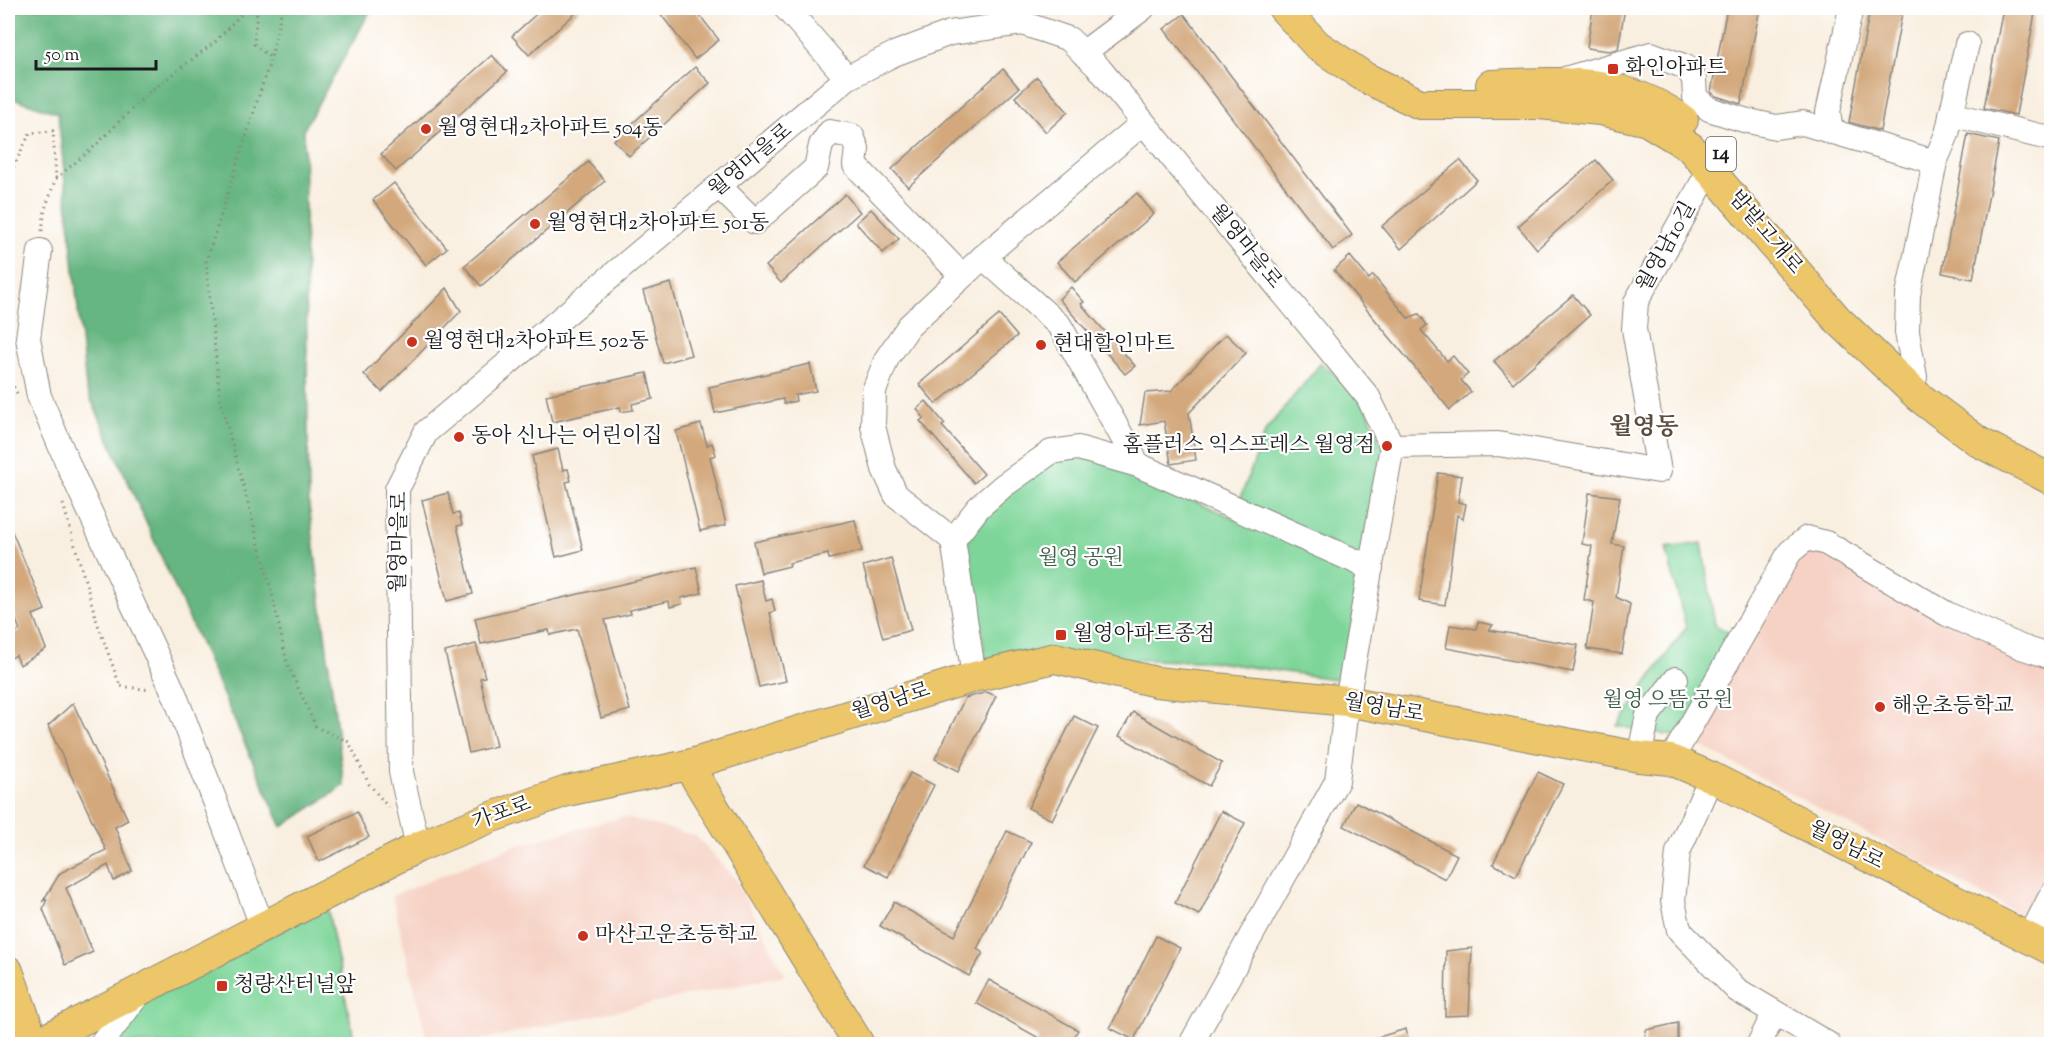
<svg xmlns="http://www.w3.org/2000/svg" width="2059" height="1052" viewBox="0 0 2059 1052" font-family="'Sorts Mill Goudy','Noto Serif KR',serif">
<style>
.built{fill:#f6d2c5}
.green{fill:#7dd599;stroke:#4c785a;stroke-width:1.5}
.forest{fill:#66b681;stroke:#41694e;stroke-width:1.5}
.building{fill:#d3a87c}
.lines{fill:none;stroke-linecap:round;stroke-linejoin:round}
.minor-casing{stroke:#8a867e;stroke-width:26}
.major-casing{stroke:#8a867e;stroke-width:32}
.path{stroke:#8a867e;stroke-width:3;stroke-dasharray:1.5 4.5;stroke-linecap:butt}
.minor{stroke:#fff;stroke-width:24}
.major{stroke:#ecc669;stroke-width:30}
.poi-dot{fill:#c8321e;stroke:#fff;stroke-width:2}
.labels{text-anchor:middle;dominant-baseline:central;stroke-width:4.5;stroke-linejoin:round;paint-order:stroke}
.shield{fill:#fff;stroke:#606060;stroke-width:1.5}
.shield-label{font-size:20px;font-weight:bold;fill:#1c1c1c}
.poi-label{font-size:21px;fill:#1c1c1c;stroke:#fff;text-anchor:start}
.street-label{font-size:21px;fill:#1c1c1c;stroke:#fff}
.park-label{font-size:21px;fill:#3e5d48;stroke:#fff}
.quarter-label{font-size:24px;font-weight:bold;fill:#5c4d3e;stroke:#fff}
</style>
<rect width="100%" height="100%" fill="#fff"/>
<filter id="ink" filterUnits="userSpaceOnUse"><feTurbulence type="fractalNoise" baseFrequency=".0167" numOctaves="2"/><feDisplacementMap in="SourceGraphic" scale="12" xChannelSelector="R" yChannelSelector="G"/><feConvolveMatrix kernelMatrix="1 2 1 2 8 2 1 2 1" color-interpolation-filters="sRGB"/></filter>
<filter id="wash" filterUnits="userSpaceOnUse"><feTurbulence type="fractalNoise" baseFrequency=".008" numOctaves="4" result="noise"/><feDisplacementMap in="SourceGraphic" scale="24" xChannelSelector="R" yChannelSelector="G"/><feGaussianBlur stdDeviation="1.35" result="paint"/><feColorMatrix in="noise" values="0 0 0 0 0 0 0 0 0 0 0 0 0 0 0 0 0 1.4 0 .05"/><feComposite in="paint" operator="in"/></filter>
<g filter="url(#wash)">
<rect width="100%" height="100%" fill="#f9efe0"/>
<g class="built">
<polygon points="1806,547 2051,673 2051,865 2025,917 1689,740"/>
<polygon points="623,817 696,836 736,880 785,975 461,1044 428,1044 392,896 514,846"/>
</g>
<g class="green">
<polygon points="1321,363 1362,398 1385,452 1368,561 1239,502 1266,430"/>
<polygon points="1052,458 1092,458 1362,572 1346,681 1210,661 985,658 977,592 964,545 1012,486"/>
<polygon points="1702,543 1715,625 1739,638 1679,737 1617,726 1686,627 1666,548"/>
<polygon points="327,906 355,1044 102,1044 115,1016"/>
</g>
<polygon class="forest" points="8,8 372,8 304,129 309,505 344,786 282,827 86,388 58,113 8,97"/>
<g id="blocks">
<g class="building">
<polygon points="543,8 581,8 529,55 512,36"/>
<polygon points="656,8 694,8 719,40 695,59"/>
<polygon points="1593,8 1625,8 1618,49 1609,51 1587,48"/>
<polygon points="1727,8 1760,8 1741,104 1716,96 1711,92"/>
<polygon points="1870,8 1903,8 1880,131 1849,122"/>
<polygon points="2003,8 2036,8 2016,115 1984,108"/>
<polygon points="1184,14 1352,235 1333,250 1164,29"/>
<polygon points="492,55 507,72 396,171 381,154"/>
<polygon points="695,67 710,83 629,156 614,140"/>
<polygon points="1003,69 1019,88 908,187 892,169"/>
<polygon points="1037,77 1068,112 1046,132 1015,97"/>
<polygon points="1968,134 1999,141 1973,279 1942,273"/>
<polygon points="1460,160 1477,180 1401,249 1382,226"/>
<polygon points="1596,160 1613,180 1537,249 1518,226"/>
<polygon points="588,162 605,181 481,286 464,266"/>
<polygon points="394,183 447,248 426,265 373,200"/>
<polygon points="1137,193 1154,214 1075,282 1057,262"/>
<polygon points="845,194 860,212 781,283 766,266"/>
<polygon points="871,209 899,239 883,253 856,223"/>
<polygon points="1350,256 1369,279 1373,275 1408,318 1419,314 1427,325 1421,330 1447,361 1453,356 1468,374 1461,380 1471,392 1450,410 1334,270"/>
<polygon points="671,283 691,355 663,363 643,291"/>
<polygon points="1071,287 1084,302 1081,304 1135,366 1125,374 1059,299"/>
<polygon points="447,288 461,311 382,392 364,374"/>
<polygon points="1573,295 1590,315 1513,383 1494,361"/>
<polygon points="999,315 1017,336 936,404 919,384"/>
<polygon points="1226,334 1246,353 1189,413 1196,460 1171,464 1164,421 1140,425 1145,393 1171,391"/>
<polygon points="810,364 816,391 795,395 796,401 784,404 783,399 715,413 709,387"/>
<polygon points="647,373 653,399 632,404 633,410 621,412 620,407 552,422 546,395"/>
<polygon points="926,401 945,424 942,426 984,474 974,483 920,421 924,418 917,409"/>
<polygon points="701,424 707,445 712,443 716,455 710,457 726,525 700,531 676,431"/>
<polygon points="558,449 563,470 568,469 571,481 566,482 583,550 556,557 532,456"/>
<polygon points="1438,473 1462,476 1458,502 1466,504 1463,519 1457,515 1445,605 1419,601"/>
<polygon points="448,493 453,514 459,513 462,525 457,526 473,594 447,601 422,500"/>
<polygon points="1589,493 1620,497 1612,544 1624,546 1616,597 1630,604 1622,654 1587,649 1594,602 1584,600 1592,546 1582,544"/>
<polygon points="855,520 862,551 829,559 828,554 789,563 790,566 761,573 754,542"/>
<polygon points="8,522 45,610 33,615 46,649 20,665 16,655 8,660 8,635 20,630 8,601"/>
<polygon points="891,558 911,630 883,638 863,566"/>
<polygon points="696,567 702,593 681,598 682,604 670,607 669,601 630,610 631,614 605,620 630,710 601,718 577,629 550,635 549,630 481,644 475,618"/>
<polygon points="761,580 766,601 772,599 775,611 770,613 786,681 759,687 735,586"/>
<polygon points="1478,622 1493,625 1489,630 1578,645 1573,672 1446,648 1450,625 1476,629"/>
<polygon points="476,644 485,677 480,678 496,746 469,753 445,652"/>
<polygon points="987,692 996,696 959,771 935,759 965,698"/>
<polygon points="73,703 128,820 115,827 132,871 114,881 108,865 66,888 93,952 65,965 43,909 47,899 43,901 60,873 106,850 48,726"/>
<polygon points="1133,712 1222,763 1209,786 1119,736"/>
<polygon points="1074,716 1098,728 1052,820 1028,808"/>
<polygon points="1538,772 1563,784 1516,876 1493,864"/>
<polygon points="910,773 934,785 888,877 864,865"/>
<polygon points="1356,802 1457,855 1445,879 1344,826"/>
<polygon points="1221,811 1245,823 1199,915 1175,903"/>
<polygon points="357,812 369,837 319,862 307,836"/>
<polygon points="1007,831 1031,842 977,949 983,953 969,976 880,926 894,902 954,936"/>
<polygon points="1156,936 1180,948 1134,1040 1110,1028"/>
<polygon points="1472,948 1469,1015 1445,1016 1446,951"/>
<polygon points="989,980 1078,1030 1070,1044 1036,1044 1039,1038 976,1003"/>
<polygon points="1678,1023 1678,1042 1645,1044 1646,1030"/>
<polygon points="1406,1029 1409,1044 1365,1044 1365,1041"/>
</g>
</g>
</g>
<g filter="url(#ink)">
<use href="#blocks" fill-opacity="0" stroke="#8a867e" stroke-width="1.5"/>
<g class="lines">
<defs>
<g id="minor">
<polyline points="786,8 847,78"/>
<polyline points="1083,53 1143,8"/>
<polyline points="1565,79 1651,54 1686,67 1694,79 1695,97 1709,109 1744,120 1776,127 1803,123 1935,162 1908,295 1907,332 1915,377"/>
<polyline points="1951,114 2052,139"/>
<polyline points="1831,132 1828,112 1851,8"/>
<polyline points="1935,162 1947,134 1967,44"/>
<polyline points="720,187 755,222 816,168 821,145 830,132 852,136 857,149 855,165 962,276"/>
<polyline points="40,251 28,338 39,396 71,471 174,693 263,928"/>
<polyline points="983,257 1060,326 1138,465"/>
<polyline points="1392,446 1498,444 1659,471 1634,329 1636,302 1710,169"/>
<polyline points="953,540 978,508 1003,486 1051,452 1078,448 1138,465 1371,568"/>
<polyline points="974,677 953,540 896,495 884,469 873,426 874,391 887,358 909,326 983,257 1143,123"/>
<polyline points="1639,757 1648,715 1676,679"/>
<polyline points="1671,760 1790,552 1807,538 1826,543 1947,614 2021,647 2052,657"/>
<polyline points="1711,777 1678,852 1673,901 1679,930 1737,990 1828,1044"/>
<polyline points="418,847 401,772 397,489 426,432 847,78 894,54 950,33 1022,23 1069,39 1099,68 1368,397 1392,446 1347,701 1337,781 1191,1044"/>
<polyline points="2029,939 2052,894"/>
<polyline points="101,1044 140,992"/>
<polyline points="1759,1044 1774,1014"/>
</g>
<g id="major">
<polyline points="1283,8 1317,45 1366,78 1420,104 1539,104 1600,110 1647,121 1690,147 1836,318 1919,397 1979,442 2052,480"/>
<path d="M1491 85C1564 82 1620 76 1683 120"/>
<polyline points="688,765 859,1044"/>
<polyline points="8,971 34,1044"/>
<polyline points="36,1044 418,847 492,817 567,791 688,765 974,677 1055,658 1156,682 1347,701 1639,757 1671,760 1711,777 2052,950"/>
</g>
</defs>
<use href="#minor" class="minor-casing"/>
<use href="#major" class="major-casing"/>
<g class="path">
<polyline points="257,8 254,44 271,58"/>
<polyline points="282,8 271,58 206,262 220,399 271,589 287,663 316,727 349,742 369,784 388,807"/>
<polyline points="8,178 30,133 53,131 56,178 93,148 148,93 216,41 247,8"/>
<polyline points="42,231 45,209 56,178"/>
<polyline points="8,376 18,395"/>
<polyline points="63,504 97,622 120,686 150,690"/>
</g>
<use href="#minor" class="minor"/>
<use href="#major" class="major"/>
</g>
</g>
<g class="poi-dot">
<rect x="1607" y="63" width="12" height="12" rx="3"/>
<circle cx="426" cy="129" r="6"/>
<circle cx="535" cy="224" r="6"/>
<circle cx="412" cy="342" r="6"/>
<circle cx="1041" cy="345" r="6"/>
<circle cx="459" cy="437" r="6"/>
<circle cx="1387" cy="446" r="6"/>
<rect x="1055" y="629" width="12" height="12" rx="3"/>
<circle cx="1880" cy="707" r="6"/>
<circle cx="583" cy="936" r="6"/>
<rect x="216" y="980" width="12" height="12" rx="3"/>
</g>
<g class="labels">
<rect class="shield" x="1706" y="137" width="30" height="34" rx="4.5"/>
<g class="shield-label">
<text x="1721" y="154">14</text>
</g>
<g class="poi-label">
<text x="1625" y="69">화인아파트</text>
<text x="438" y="129">월영현대2차아파트 504동</text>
<text x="547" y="224">월영현대2차아파트 501동</text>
<text x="424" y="342">월영현대2차아파트 502동</text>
<text x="1053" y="345">현대할인마트</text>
<text x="471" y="437">동아 신나는 어린이집</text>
<text x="1375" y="446" text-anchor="end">홈플러스 익스프레스 월영점</text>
<text x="1073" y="635">월영아파트종점</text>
<text x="1892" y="707">해운초등학교</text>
<text x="595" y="936">마산고운초등학교</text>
<text x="234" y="986">청량산터널앞</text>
</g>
<g class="street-label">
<text transform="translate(751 161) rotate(-40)">월영마을로</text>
<text transform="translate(1765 233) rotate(50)">밤밭고개로</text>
<text transform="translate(1245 247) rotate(51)">월영마을로</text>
<text transform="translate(1667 247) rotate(-61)">월영남10길</text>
<text transform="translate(400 542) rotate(-89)">월영마을로</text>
<text transform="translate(891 702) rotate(-17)">월영남로</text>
<text transform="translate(1384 709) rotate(10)">월영남로</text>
<text transform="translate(502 814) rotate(-20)">가포로</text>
<text transform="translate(1846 846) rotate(27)">월영남로</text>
</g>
<g class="park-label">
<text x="1081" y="559">월영 공원</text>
<text x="1668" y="701">월영 으뜸 공원</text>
</g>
<g class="quarter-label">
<text x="1644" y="428">월영동</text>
</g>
</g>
<rect width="2059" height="1052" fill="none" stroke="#fff" stroke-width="30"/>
<path d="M36 60v9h120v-9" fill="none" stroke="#1c1c1c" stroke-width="3"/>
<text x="45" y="60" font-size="18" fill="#1c1c1c" stroke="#ffffff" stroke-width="4.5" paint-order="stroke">50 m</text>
</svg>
